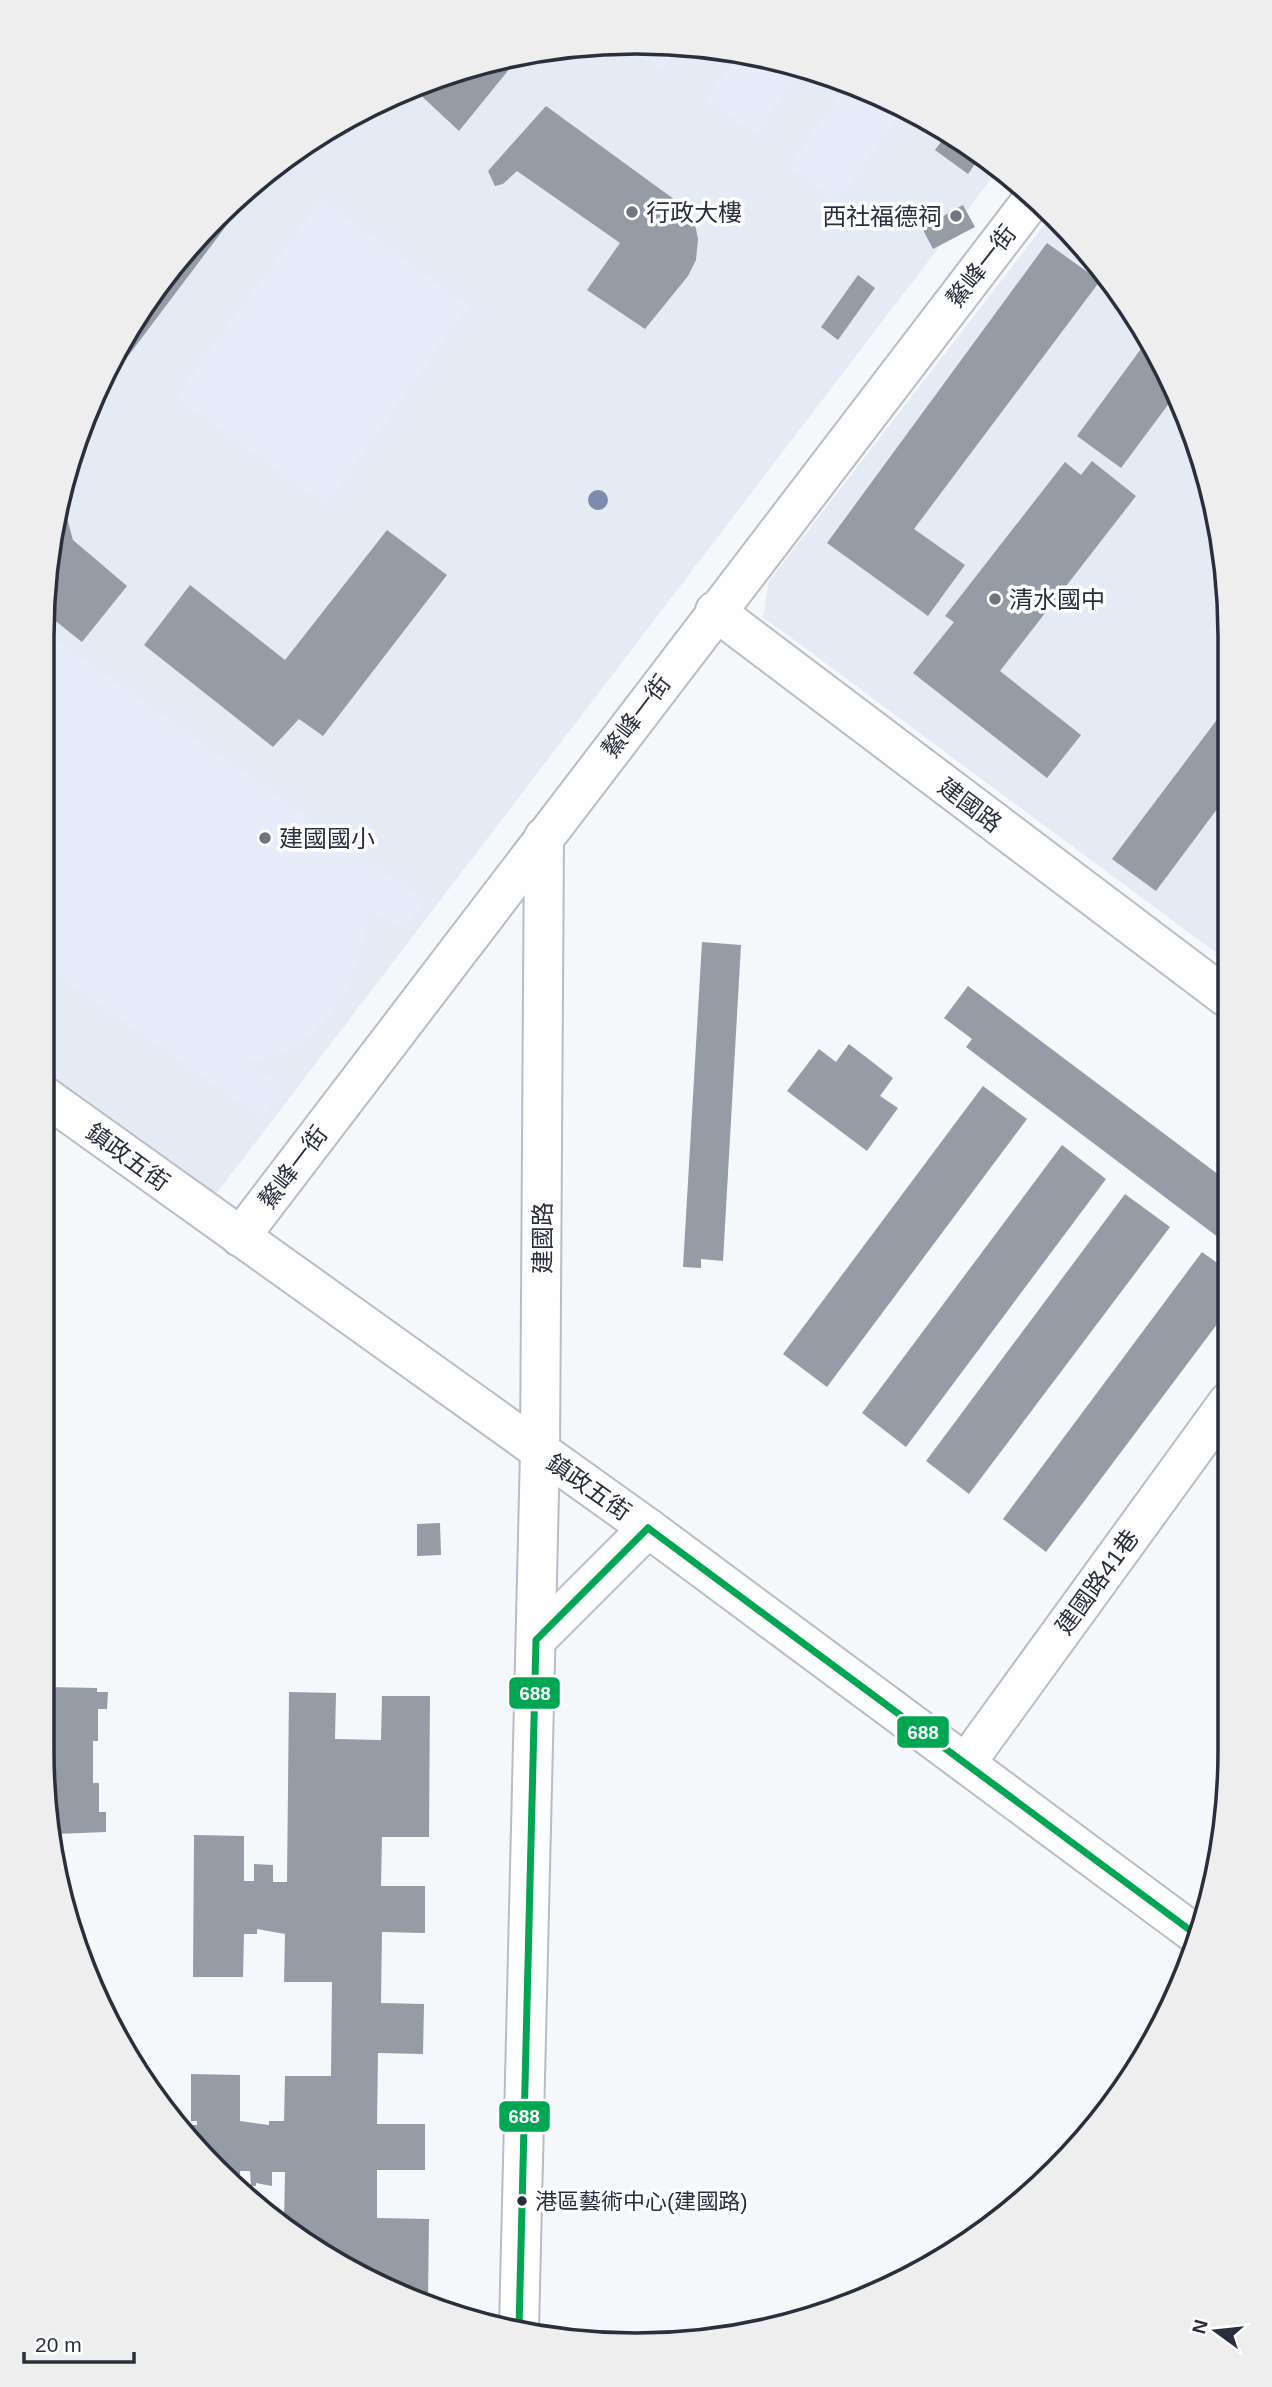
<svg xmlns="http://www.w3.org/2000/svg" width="1272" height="2387" viewBox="0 0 1272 2387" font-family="Arial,'Noto Sans TC',sans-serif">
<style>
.built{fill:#e5ebf5}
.green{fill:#e6ecf9}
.building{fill:#969ca6}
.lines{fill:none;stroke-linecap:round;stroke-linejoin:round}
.minor-casing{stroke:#b8bdc4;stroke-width:42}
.minor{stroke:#fefefe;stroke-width:38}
.bus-1-casing{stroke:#fff;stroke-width:12}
.bus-1{stroke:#00a651;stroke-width:7}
.tree{fill:#7d8cae}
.poi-dot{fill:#70757e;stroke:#fff;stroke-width:2.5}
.bus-dot{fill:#292f3b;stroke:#fff;stroke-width:2.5}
.labels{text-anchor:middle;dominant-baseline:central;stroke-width:7;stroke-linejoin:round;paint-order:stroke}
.bus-label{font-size:22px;fill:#292f3b;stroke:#fff;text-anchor:start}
.poi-label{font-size:24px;fill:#292f3b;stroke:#fff;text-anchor:start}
.street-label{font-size:24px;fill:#292f3b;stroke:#fff}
.rim{fill:none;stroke:#292f3b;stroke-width:3.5}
.line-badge{stroke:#fff;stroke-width:2.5}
.badge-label{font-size:19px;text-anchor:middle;font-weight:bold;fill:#fff}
</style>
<rect width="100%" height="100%" fill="#f5f8fb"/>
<g class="built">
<polygon points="675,43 790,62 899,103 998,170 210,1202 43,1079 43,598 62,482 103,373 165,274 245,189 339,121 445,73 559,47"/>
<polygon points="1052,215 1107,275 1185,409 1225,558 1226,960 763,617 769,581"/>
</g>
<g class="green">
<polygon points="675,43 680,44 661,70 627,45"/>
<polygon points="739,54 802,67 755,134 707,99"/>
<polygon points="848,84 905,107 837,201 789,166"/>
<polygon points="321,200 468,306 326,504 176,397"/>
<path d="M43 631 425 901 404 929 368 910C364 968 334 1033 276 1055 266 1059 253 1059 243 1060L285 1088 260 1116 43 965Z"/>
</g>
<g class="building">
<polygon points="502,60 511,67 459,131 413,88 445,73"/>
<polygon points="546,106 682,205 694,220 698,239 696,260 688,276 645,329 587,290 620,243 517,171 503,184 495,186 488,171"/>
<polygon points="946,135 980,157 968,174 935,150"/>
<polygon points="263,177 92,404 103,373 165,274 245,189"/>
<polygon points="963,205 975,227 933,249 922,228"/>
<polygon points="1047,243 1100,281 914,529 965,565 928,616 827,543"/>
<polygon points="858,275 875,288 838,340 821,327"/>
<polygon points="1146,342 1176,394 1121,468 1077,436"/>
<polygon points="1092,461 1136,496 1000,671 1081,735 1047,778 913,673 954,622 945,616 1065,462 1081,475"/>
<polygon points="60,493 73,540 127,586 82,642 43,611"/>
<polygon points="387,530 447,575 323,736 299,719 273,747 144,645 190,585 285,660"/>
<polygon points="1225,709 1226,797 1156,891 1112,859"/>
<polygon points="702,942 741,945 723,1261 701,1259 701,1268 683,1267"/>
<polygon points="968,986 1227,1181 1227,1244 966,1047 972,1039 944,1018"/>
<polygon points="849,1044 893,1078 880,1096 898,1108 867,1151 787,1091 819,1049 836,1062"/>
<polygon points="983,1086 1027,1119 827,1387 783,1354"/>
<polygon points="1062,1145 1106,1179 906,1447 862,1413"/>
<polygon points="1125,1194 1170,1227 969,1494 926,1461"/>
<polygon points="1202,1252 1227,1270 1227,1311 1046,1552 1003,1519"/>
<polygon points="440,1523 441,1555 417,1556 417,1524"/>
<polygon points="47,1687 97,1688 97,1692 108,1692 107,1709 98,1709 98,1741 93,1741 93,1783 99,1783 99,1812 106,1812 106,1832 56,1834 52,1786 48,1786 42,1751 42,1736 50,1736"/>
<polygon points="289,1692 336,1693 335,1739 381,1740 382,1696 430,1696 429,1837 382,1837 381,1886 425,1886 425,1933 382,1932 381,2003 424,2004 423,2054 378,2053 377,2124 425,2124 425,2170 377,2170 377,2218 429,2219 428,2300 306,2245 284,2224 285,2172 272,2172 272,2186 256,2183 256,2186 251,2186 250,2171 240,2171 240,2183 191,2137 191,2125 197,2125 197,2121 191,2121 191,2074 240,2075 240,2121 269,2125 269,2121 284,2121 285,2076 331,2076 332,1982 284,1982 285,1934 257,1929 257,1934 244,1934 243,1977 193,1977 194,1835 244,1836 244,1881 254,1881 254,1864 273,1865 273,1882 287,1882"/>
</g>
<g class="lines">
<defs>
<g id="minor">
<polyline points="715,611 1226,997"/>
<polyline points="43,1095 648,1528 1198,1936"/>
<polyline points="240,1237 1034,197"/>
<polyline points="536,1640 648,1528"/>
<polyline points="966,1763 1228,1402"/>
<polyline points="519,2328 540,1452 544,837"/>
</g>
</defs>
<use href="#minor" class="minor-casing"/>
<use href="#minor" class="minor"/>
<defs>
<g id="bus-1">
<polyline points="648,1528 1198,1936"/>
<polyline points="519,2328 536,1640 648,1528"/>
</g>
</defs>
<use href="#bus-1" class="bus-1-casing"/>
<use href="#bus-1" class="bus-1"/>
</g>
<circle class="tree" cx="598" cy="500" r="10"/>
<g class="poi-dot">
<circle cx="632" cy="212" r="7"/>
<circle cx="956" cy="216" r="7"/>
<circle cx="995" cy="599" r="7"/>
<circle cx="265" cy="838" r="7"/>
</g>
<circle class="bus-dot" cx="522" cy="2201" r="6"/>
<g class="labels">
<g class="bus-label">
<text x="535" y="2201">港區藝術中心(建國路)</text>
</g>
<g class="poi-label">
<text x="646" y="212">行政大樓</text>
<text x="942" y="216" text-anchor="end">西社福德祠</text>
<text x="1009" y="599">清水國中</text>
<text x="279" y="838">建國國小</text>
</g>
<g class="street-label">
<text transform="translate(981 266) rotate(-52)">鰲峰一街</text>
<text transform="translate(636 716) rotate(-53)">鰲峰一街</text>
<text transform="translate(970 805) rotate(37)">建國路</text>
<text transform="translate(128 1157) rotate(36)">鎮政五街</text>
<text transform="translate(293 1167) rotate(-53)">鰲峰一街</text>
<text transform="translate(542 1238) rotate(-90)">建國路</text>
<text transform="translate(589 1487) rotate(35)">鎮政五街</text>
<text transform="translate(1097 1582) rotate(-54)">建國路41巷</text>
</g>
</g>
<path d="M0 0H1272V2387H0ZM636 54H636A582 582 0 0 1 1218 636V1751A582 582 0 0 1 636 2333H636A582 582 0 0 1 54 1751V636A582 582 0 0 1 636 54Z" fill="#eeeeef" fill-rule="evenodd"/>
<path class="rim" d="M636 54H636A582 582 0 0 1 1218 636V1751A582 582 0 0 1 636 2333H636A582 582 0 0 1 54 1751V636A582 582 0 0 1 636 54Z"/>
<g class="line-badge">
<rect x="508" y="1676" width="53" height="34" rx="7" fill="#00a651"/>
<rect x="896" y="1715" width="54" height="34" rx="7" fill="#00a651"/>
<rect x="498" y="2100" width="53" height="33" rx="7" fill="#00a651"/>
</g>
<g class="badge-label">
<text x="535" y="1700">688</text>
<text x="923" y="1739">688</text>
<text x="524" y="2123">688</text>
</g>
<g transform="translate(1216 2331) rotate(285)" stroke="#ffffff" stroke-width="5" paint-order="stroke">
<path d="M0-5L12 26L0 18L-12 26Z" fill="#292f3b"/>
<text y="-10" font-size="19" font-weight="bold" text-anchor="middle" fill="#292f3b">N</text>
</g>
<path d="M24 2352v10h110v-10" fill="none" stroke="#292f3b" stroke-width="3.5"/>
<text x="35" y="2352" font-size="21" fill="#292f3b" stroke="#ffffff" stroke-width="5" paint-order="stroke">20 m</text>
</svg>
